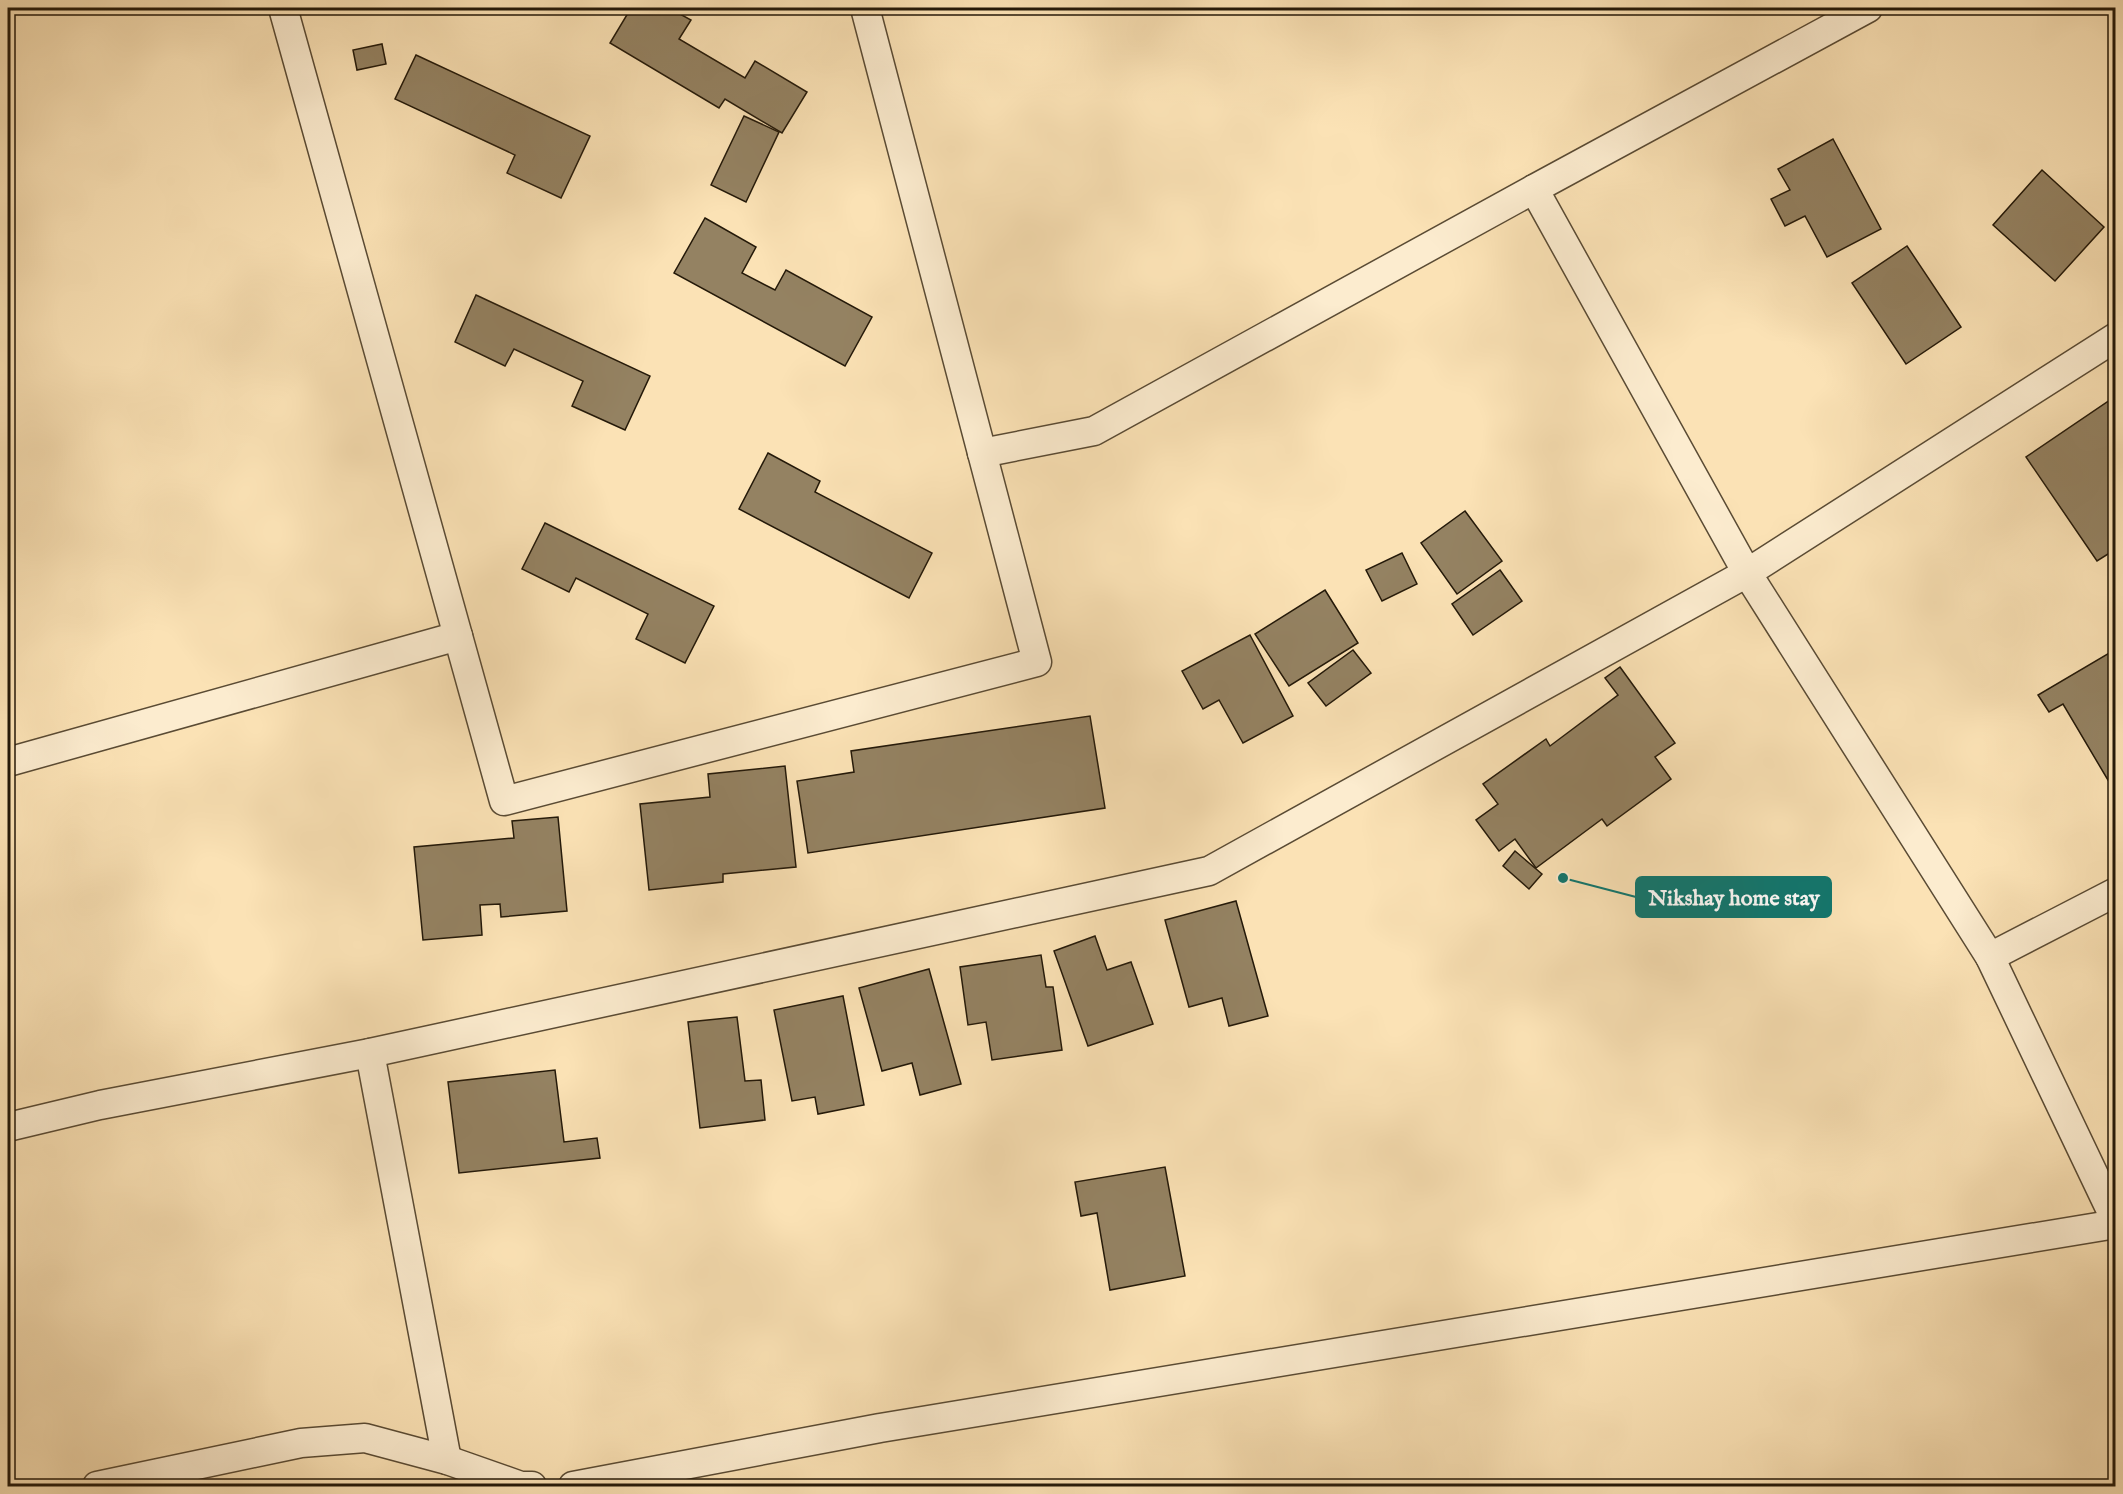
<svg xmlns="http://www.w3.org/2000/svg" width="2123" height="1494" viewBox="0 0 2123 1494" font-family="'IM FELL English',serif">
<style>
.building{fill:#948262;stroke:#241909;stroke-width:1.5}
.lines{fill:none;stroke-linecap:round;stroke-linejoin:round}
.street-casing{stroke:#5a4b34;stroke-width:31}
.street{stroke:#fceccf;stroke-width:28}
.leader{fill:none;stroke:#0f766e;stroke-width:2}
.callout-dot{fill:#0f766e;stroke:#fceccf;stroke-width:2}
.callout{fill:#0f766e;stroke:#0f766e;stroke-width:2}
.callout-label{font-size:22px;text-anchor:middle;font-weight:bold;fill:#fff}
</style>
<rect width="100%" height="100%" fill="#fbe2b5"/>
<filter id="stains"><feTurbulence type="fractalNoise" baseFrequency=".00333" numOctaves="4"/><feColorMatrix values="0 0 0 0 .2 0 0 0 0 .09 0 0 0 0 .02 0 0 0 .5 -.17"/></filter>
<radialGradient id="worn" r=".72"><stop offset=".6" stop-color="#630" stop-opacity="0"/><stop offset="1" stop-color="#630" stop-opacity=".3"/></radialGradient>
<g class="building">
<polygon points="631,8 669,8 691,20 679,39 745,78 755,61 807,92 782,133 725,99 719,108 610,43"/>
<polygon points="382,44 386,64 357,70 353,50"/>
<polygon points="416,55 590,136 561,198 507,173 515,155 395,99"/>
<polygon points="744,116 779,132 746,202 711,185"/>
<polygon points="1833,139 1881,229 1827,257 1805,216 1785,226 1771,199 1790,190 1778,169"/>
<polygon points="2042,170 2104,227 2055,281 1993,225"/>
<polygon points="705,218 756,247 742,273 775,290 786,270 872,317 845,366 674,273"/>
<polygon points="1907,246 1961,327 1906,364 1852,283"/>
<polygon points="476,295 650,376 625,430 572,406 583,381 514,349 505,366 455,342"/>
<polygon points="2116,396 2116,549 2097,561 2026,457"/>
<polygon points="768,453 820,481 815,492 932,553 909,598 739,509"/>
<polygon points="1465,511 1502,561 1457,594 1421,543"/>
<polygon points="545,523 714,606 685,663 636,639 648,614 576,578 569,592 522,569"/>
<polygon points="1402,553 1417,584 1382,601 1366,570"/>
<polygon points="1500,570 1522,601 1473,635 1452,604"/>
<polygon points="1325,590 1358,643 1289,686 1255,634"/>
<polygon points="1250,635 1293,716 1243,743 1219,700 1203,709 1182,671"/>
<polygon points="2116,649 2116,792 2115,792 2063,704 2049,712 2038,695"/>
<polygon points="1353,650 1371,673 1326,706 1308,683"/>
<polygon points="1620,667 1675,743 1655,757 1671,779 1607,826 1602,819 1536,868 1515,839 1499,851 1476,820 1498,804 1483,784 1546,739 1550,746 1618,695 1605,678"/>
<polygon points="1090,716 1105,808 808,853 797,781 854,772 851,751"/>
<polygon points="785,766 796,867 723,874 723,882 649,890 640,804 710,797 708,774"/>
<polygon points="558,817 567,911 501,917 500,904 480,905 482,935 423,940 414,847 514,838 512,821"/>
<polygon points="1515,851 1542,874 1529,889 1503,866"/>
<polygon points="1236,901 1268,1016 1229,1026 1222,998 1189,1007 1165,920"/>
<polygon points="1095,936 1107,970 1131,962 1153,1024 1088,1046 1054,951"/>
<polygon points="1041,955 1046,987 1053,987 1062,1050 992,1060 986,1022 968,1025 960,967"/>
<polygon points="929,969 961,1084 920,1095 912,1063 882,1071 859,988"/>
<polygon points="843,996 864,1105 818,1114 815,1097 792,1101 774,1010"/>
<polygon points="737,1017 745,1081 761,1080 765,1120 700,1128 688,1022"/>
<polygon points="555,1070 564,1142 597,1138 600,1158 459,1173 448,1082"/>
<polygon points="1165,1167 1185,1276 1110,1290 1097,1213 1081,1216 1075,1182"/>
</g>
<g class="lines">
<defs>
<g id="street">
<polyline points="283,8 504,801 1037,662 865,8"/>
<polyline points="1534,189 1868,8"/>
<polyline points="2116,337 1747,573 1990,957 2116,1221"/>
<polyline points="8,762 458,636"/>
<polyline points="1990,957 2116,892"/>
<polyline points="370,1053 447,1460"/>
<polyline points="8,1127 100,1105 370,1053 1209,871 1747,573 1534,189 1094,431 982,453"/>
<polyline points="97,1486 301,1443 365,1438 447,1460 521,1486 532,1486"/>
<polyline points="573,1486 880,1428 2116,1224"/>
</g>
</defs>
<use href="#street" class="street-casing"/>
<use href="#street" class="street"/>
</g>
<path class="leader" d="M1563 878L1636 897"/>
<circle class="callout-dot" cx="1563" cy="878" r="6"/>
<rect class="callout" x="1636" y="877" width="195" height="40" rx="6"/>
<g class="callout-label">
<text x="1734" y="905">Nikshay home stay</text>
</g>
<rect width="2123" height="1494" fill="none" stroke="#fbe2b5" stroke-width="30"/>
<rect x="9" y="9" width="2105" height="1476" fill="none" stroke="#241909" stroke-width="3"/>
<rect x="15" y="15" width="2093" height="1464" fill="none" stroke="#241909" stroke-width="1.5"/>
<rect width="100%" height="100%" filter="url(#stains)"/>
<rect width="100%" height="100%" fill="url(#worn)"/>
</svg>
